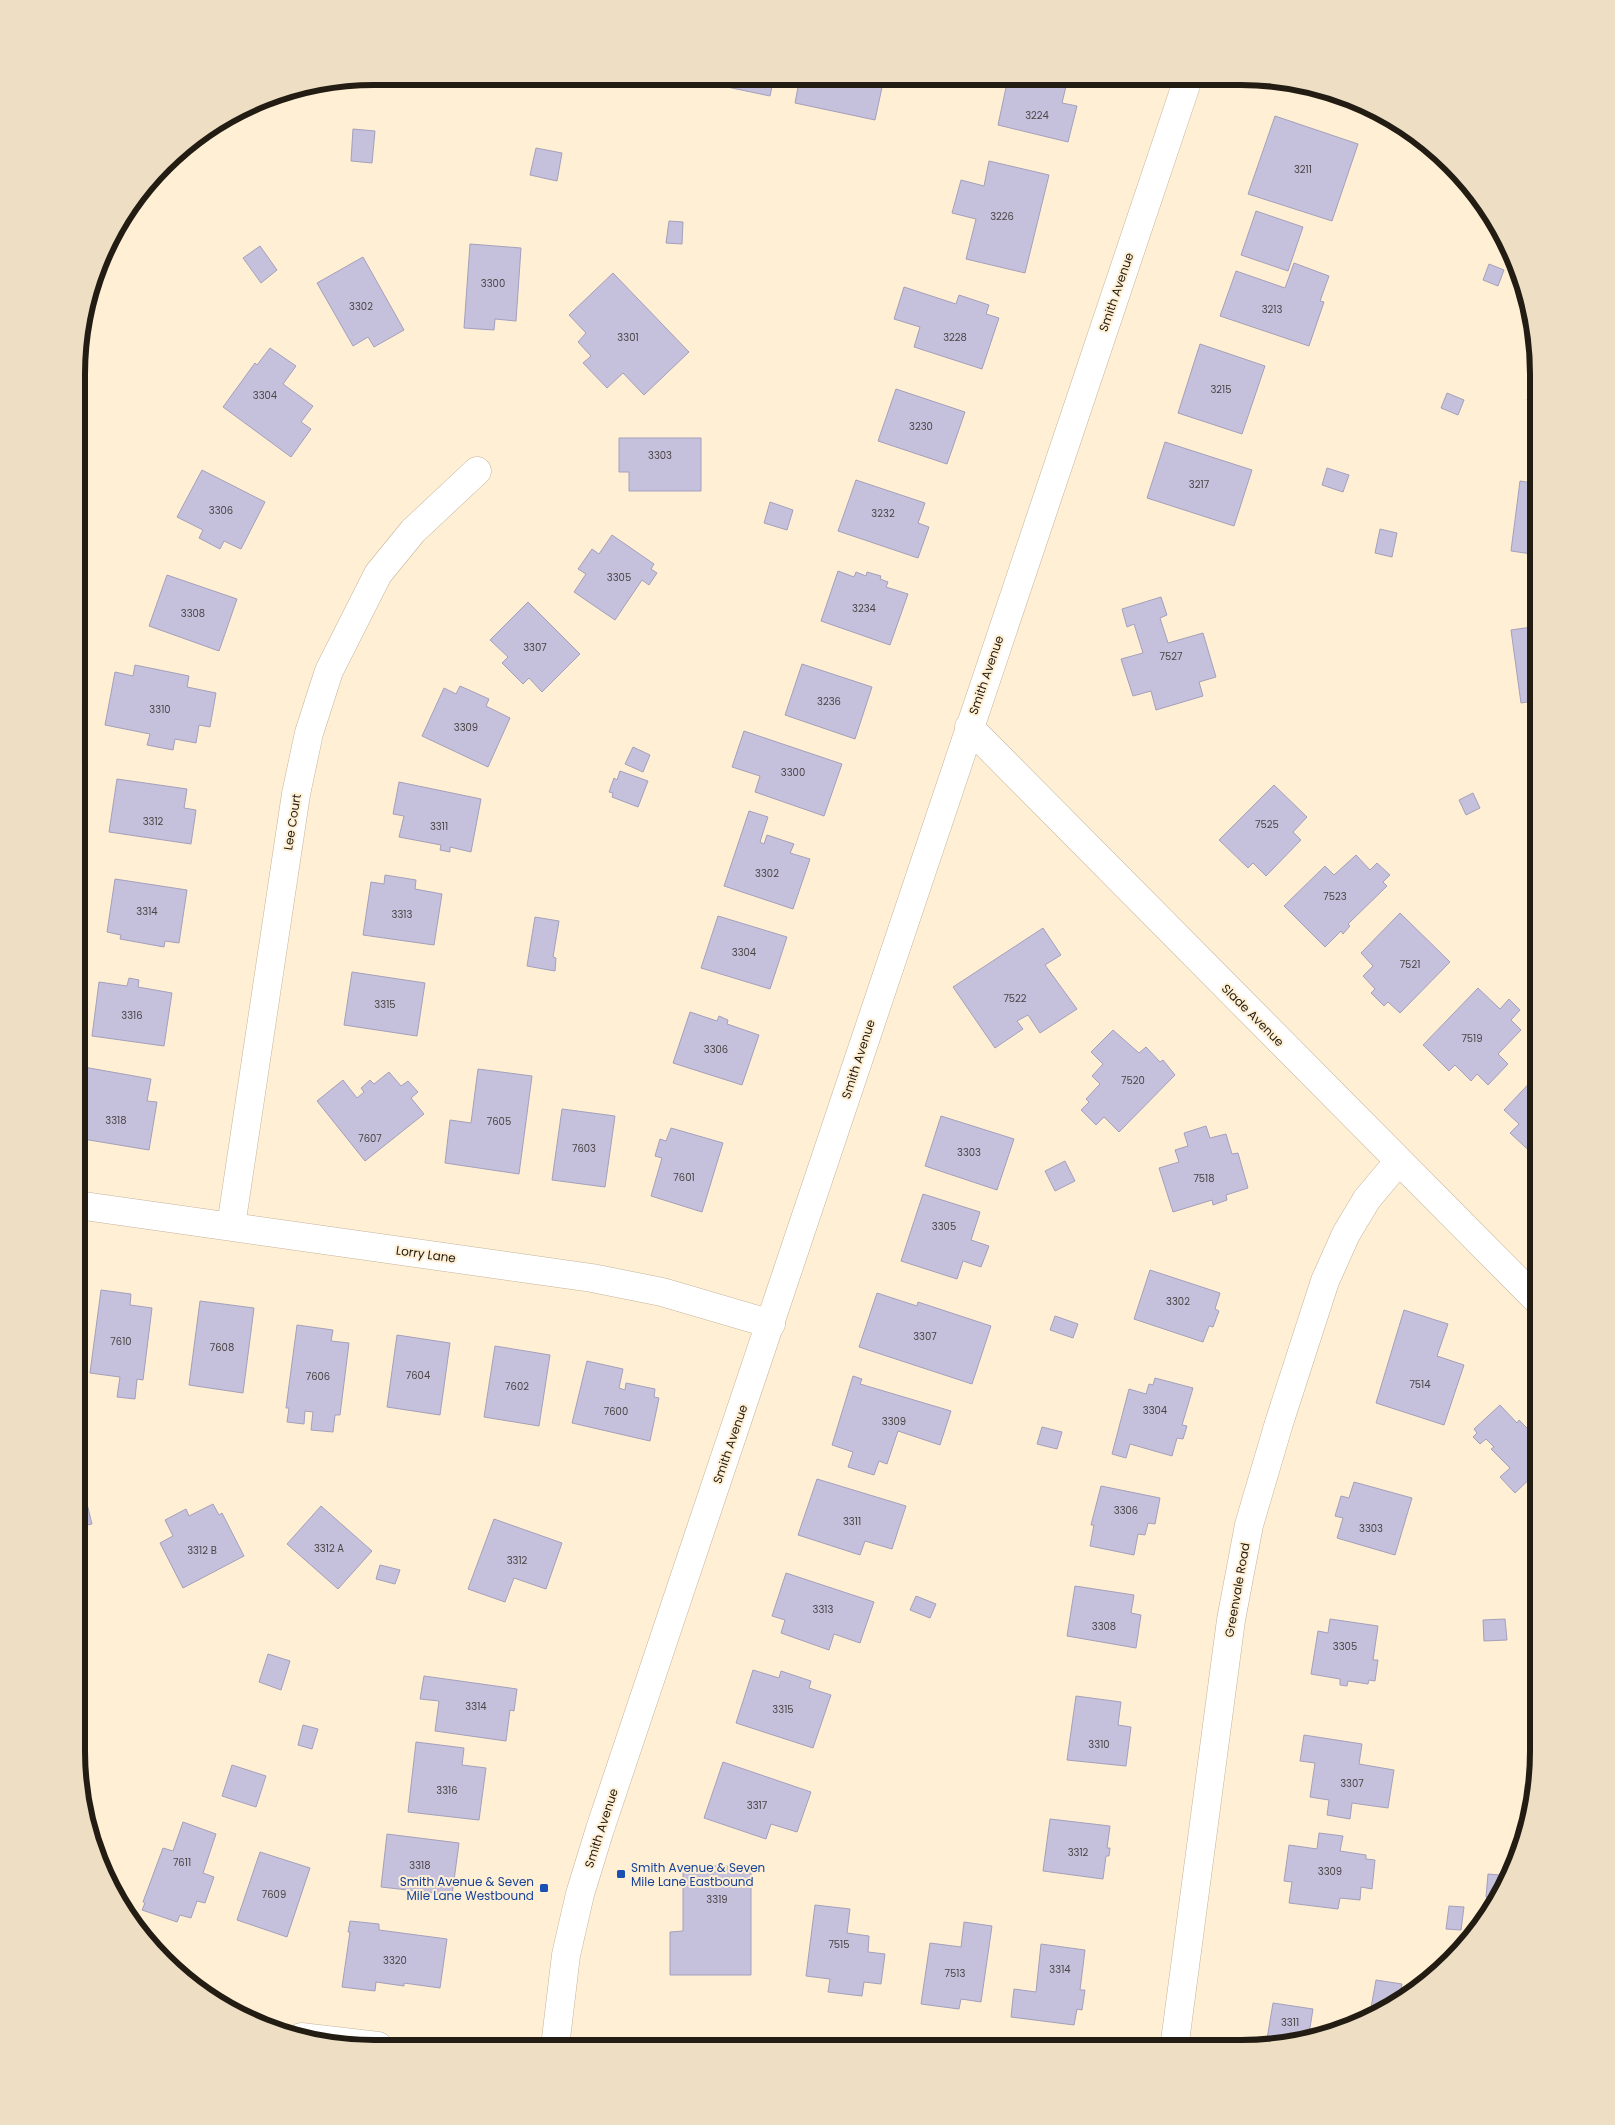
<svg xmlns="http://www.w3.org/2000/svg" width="1615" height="2125" viewBox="0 0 1615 2125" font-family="Poppins,sans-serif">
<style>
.building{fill:#c5c1dd;stroke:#a4a0bb}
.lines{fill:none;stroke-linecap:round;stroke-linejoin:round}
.street-casing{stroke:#c4b49a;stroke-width:29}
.secondary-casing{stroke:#c4b49a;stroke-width:29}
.street{stroke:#fff;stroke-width:28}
.secondary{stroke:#fff;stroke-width:28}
.transit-dot{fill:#1a4fb4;stroke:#ffefd4;stroke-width:2}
.labels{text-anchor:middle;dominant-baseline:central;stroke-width:4;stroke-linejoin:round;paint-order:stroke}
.number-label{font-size:10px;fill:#4b4545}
.street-label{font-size:12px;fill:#221c12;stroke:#ffefd4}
.transit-label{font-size:12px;fill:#164399;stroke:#ffefd4;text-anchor:start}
.rim{fill:none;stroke:#221c12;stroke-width:6}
</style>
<rect width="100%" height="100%" fill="#ffefd4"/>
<g class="building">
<polygon points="690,77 774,77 770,96 689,79"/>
<polygon points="800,77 884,78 875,120 795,103"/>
<polygon points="1008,78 1068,78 1062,103 1077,106 1068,142 998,125"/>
<polygon points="1275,116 1358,144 1332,221 1248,194"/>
<polygon points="353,129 375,131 372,163 351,161"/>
<polygon points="536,148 562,153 557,181 530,175"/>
<polygon points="989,161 1049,175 1025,273 966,259 976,219 952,213 961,180 984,186"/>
<polygon points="1256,211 1303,227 1288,271 1241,255"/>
<polygon points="669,221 683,222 682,244 666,243"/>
<polygon points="470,244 521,248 516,321 495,319 494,330 464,328"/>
<polygon points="260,246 277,270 261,283 243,258"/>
<polygon points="363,257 404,330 374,347 368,337 353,346 317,283"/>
<polygon points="1294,263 1329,276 1320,301 1324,302 1309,346 1220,316 1236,271 1285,288"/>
<polygon points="1489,264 1504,270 1498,286 1483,280"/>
<polygon points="613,273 689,352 644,395 623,373 607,388 583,363 591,356 578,342 586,333 569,315"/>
<polygon points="904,287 956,304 959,295 989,305 986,314 999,318 982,369 914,347 920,327 894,319"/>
<polygon points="1200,344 1265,366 1242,434 1178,413"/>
<polygon points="270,348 296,366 283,384 313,406 301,422 311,429 291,457 223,407 255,363 257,365"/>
<polygon points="1538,370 1539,374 1539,405 1527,400"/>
<polygon points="896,389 965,412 947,464 878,441"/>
<polygon points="1447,393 1464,400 1458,415 1441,408"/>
<polygon points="619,438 701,438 701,491 629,491 629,472 619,472"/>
<polygon points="1165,442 1252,470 1234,526 1147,498"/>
<polygon points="1327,468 1349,475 1343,492 1322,485"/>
<polygon points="202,470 265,502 241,549 224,541 220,549 199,538 203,530 177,517"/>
<polygon points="856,480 925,503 918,523 929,527 918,558 838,531"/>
<polygon points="1520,481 1539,484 1539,555 1511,551"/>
<polygon points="770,502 793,510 787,530 764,523"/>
<polygon points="1380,529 1397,533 1392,557 1375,553"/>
<polygon points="612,535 654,564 651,569 657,573 649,585 642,580 615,620 574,592 586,574 578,569 592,549 599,554"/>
<polygon points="838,571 854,577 856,572 866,576 867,572 881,576 880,579 888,582 886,587 908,594 890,645 821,621"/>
<polygon points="167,575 237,599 219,651 149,626"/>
<polygon points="1161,597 1167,615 1160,618 1168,643 1203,633 1216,677 1199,682 1203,696 1156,710 1151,691 1133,696 1121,659 1143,653 1134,624 1127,627 1122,609"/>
<polygon points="528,602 580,654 542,692 529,678 523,684 502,663 508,657 490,640"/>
<polygon points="1539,626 1539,700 1521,703 1511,630"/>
<polygon points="802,664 872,687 855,739 785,715"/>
<polygon points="135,665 189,676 187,687 216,693 210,727 199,725 196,743 175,739 173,750 147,745 150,734 105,725 115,672 133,676"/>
<polygon points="460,686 489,699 486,706 510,718 488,767 422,736 444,688 456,694"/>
<polygon points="744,731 842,764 824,816 755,792 760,776 732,767"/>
<polygon points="633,747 650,755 643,772 625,764"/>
<polygon points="620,771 648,781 638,807 612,797 613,793 609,792 614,778 617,780"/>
<polygon points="117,779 187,789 184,808 196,810 191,844 109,832"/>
<polygon points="399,782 481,799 471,852 450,847 450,852 440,850 441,845 399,837 404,816 393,814"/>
<polygon points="1274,785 1307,817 1293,832 1301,840 1266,876 1253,863 1248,868 1219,840"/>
<polygon points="1473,793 1480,808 1466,815 1459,800"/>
<polygon points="749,811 768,817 760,842 764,844 767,835 794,844 790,853 810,859 793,909 724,886"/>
<polygon points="1356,855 1370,870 1377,863 1390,875 1383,882 1387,886 1348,924 1350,926 1343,934 1341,931 1325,947 1284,906 1325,866 1334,875"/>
<polygon points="385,875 416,880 415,889 442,894 434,945 363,935 371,882 384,884"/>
<polygon points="115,879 187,890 179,943 165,941 164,947 120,939 121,935 107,932"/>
<polygon points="1400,913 1450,962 1400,1013 1388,1002 1384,1006 1371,993 1375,989 1363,976 1373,966 1361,953"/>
<polygon points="718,916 787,937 770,989 701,968"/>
<polygon points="535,917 559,921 553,957 556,958 555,971 527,966"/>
<polygon points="1043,928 1061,955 1045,965 1077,1009 1040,1033 1028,1015 1017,1021 1023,1029 995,1048 953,987"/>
<polygon points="352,972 425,983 417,1036 344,1025"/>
<polygon points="129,978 139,980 138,987 172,993 164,1046 92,1036 99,982 127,986"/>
<polygon points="1478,988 1500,1009 1509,999 1520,1010 1511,1020 1521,1030 1498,1054 1508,1064 1488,1085 1477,1074 1471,1081 1455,1065 1449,1071 1423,1045"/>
<polygon points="690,1012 717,1021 719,1016 728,1020 727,1024 759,1035 742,1085 673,1063"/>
<polygon points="1113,1030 1139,1053 1146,1047 1160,1062 1163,1060 1175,1075 1119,1132 1104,1117 1096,1125 1081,1110 1089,1102 1086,1099 1100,1084 1092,1076 1103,1064 1091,1052"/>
<polygon points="78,1066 151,1079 147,1101 157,1102 149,1150 77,1138"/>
<polygon points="478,1069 532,1076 519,1174 445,1163 450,1120 471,1123"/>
<polygon points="389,1072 401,1086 408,1081 418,1092 411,1098 424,1114 365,1161 317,1101 343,1080 357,1098 364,1092 361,1088 370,1080 374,1084"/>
<polygon points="1538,1074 1538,1156 1537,1158 1510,1133 1519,1124 1504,1110"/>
<polygon points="562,1109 615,1116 605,1187 552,1180"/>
<polygon points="941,1116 1014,1139 997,1190 925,1166"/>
<polygon points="1206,1126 1210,1138 1226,1134 1232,1154 1238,1153 1248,1188 1226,1195 1227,1200 1213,1205 1212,1200 1173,1212 1159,1168 1179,1162 1175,1150 1188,1146 1184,1133"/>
<polygon points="671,1128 723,1143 702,1212 651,1196 662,1158 655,1156 660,1139 666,1141"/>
<polygon points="1065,1161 1075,1181 1055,1191 1045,1171"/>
<polygon points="923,1194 980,1212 971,1240 989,1246 981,1267 963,1261 957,1279 901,1261"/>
<polygon points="1150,1270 1220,1293 1215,1309 1219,1311 1213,1327 1209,1326 1203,1342 1134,1319"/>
<polygon points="101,1290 131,1294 130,1305 152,1308 143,1380 137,1379 135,1399 117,1397 120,1377 90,1373"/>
<polygon points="877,1293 917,1306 918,1302 991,1326 972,1384 859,1347"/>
<polygon points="200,1301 254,1308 243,1393 189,1385"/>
<polygon points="1404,1310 1448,1324 1437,1356 1464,1365 1444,1425 1376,1403"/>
<polygon points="1055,1316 1078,1324 1073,1338 1050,1330"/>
<polygon points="297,1325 333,1330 331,1341 349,1343 340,1415 335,1415 333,1432 311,1430 313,1412 305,1411 304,1424 287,1422 289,1408 286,1408"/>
<polygon points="397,1335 450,1343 440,1415 387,1407"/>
<polygon points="495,1346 550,1355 539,1426 484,1417"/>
<polygon points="587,1361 623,1369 619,1388 625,1390 626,1383 655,1389 654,1397 659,1398 650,1441 572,1423"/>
<polygon points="853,1376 862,1379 860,1384 951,1411 940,1445 898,1431 887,1464 879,1461 874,1475 848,1467 853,1452 832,1445"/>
<polygon points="1155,1378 1193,1388 1182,1425 1187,1426 1183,1439 1177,1438 1172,1456 1130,1444 1126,1458 1112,1454 1129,1389 1146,1394 1149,1384 1153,1385"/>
<polygon points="1500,1405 1517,1423 1519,1420 1532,1433 1536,1429 1538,1431 1538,1471 1515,1493 1500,1477 1510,1468 1491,1449 1494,1447 1486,1439 1480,1444 1473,1437 1477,1433 1474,1429"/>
<polygon points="1042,1427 1062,1432 1057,1449 1037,1444"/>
<polygon points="817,1479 906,1506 892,1549 865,1541 860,1555 798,1535"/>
<polygon points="1354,1482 1412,1498 1395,1555 1337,1538 1343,1518 1335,1516 1341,1496 1349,1498"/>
<polygon points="1101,1486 1160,1498 1155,1524 1148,1523 1145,1535 1138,1534 1134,1555 1090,1546 1094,1525 1091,1525"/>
<polygon points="85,1496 92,1524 77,1527 77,1530 77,1498"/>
<polygon points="213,1504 219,1515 222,1513 244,1556 183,1588 160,1543 173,1536 165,1520 186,1509 189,1516"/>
<polygon points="321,1506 372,1551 338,1589 287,1544"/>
<polygon points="494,1519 562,1543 546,1589 514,1578 505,1602 468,1589"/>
<polygon points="380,1565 400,1570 395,1584 376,1579"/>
<polygon points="786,1573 874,1602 860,1643 834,1634 829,1650 781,1633 785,1620 772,1616"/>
<polygon points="1075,1586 1134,1595 1131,1613 1141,1615 1136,1648 1067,1636"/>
<polygon points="916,1596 936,1604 930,1618 910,1610"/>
<polygon points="1330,1619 1378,1626 1373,1660 1378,1660 1375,1681 1369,1680 1368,1684 1348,1681 1347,1686 1340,1685 1340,1679 1311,1674 1318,1631 1328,1633"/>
<polygon points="1505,1619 1507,1640 1484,1641 1483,1620"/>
<polygon points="268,1654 290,1661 281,1690 259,1682"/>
<polygon points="753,1670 779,1678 781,1671 811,1681 809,1688 831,1695 813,1748 736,1723"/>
<polygon points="424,1676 517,1689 514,1711 510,1710 506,1741 435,1731 439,1701 420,1699"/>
<polygon points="1076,1696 1121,1702 1118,1725 1131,1727 1126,1766 1067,1760"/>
<polygon points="303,1725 318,1729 312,1749 298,1745"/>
<polygon points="1304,1735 1362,1744 1359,1764 1394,1770 1388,1808 1352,1803 1350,1819 1327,1815 1329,1800 1310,1797 1315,1763 1300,1761"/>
<polygon points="416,1742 464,1748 462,1765 486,1768 479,1820 408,1812"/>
<polygon points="723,1762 811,1792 797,1832 771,1824 766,1839 704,1818"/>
<polygon points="232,1765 266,1776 256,1807 222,1796"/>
<polygon points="1050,1819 1110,1826 1107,1848 1110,1848 1109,1856 1106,1856 1103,1879 1043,1871"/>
<polygon points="183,1822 216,1834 203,1873 214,1877 205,1903 197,1901 191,1918 180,1915 177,1922 142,1910 145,1903 143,1902 163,1848 173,1851"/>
<polygon points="1319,1833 1343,1836 1340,1851 1366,1855 1366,1859 1375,1860 1372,1889 1361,1887 1360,1900 1340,1898 1338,1909 1289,1903 1292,1882 1284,1881 1289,1845 1317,1849"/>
<polygon points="387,1834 459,1843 452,1895 381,1887"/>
<polygon points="260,1852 310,1868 287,1937 237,1920"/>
<polygon points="683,1866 751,1866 751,1975 670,1975 670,1932 683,1931"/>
<polygon points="1488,1874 1500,1875 1498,1898 1486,1897"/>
<polygon points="815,1905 850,1909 847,1933 869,1936 868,1952 885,1954 881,1984 864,1982 862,1996 828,1992 830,1979 806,1976"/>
<polygon points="1449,1906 1464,1907 1461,1930 1446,1929"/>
<polygon points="350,1921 379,1924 379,1930 447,1939 440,1988 404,1983 404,1986 376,1982 375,1991 342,1987 350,1932 348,1932"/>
<polygon points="964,1922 992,1926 981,2002 961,1999 959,2009 921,2004 930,1943 961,1947"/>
<polygon points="1041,1944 1085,1950 1080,1990 1085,1990 1082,2010 1077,2009 1074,2025 1011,2017 1014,1989 1036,1992"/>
<polygon points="1376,1980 1402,1984 1399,2001 1369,2019"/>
<polygon points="1273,2003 1313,2009 1309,2034 1323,2037 1266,2045"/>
</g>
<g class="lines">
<defs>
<g id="street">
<polyline points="969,727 1538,1301"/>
<polyline points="77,1205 592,1278 662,1292 771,1324"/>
<polyline points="231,1226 296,794 309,733 329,671 378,574 413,531 477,471"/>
<polyline points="1174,2049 1231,1620 1249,1525 1279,1423 1325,1281 1346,1234 1367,1199 1398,1162"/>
</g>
<g id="secondary">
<polyline points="301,2037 378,2046"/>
<path d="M555 2047 566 1955 580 1894 600 1829C796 1245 991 661 1188 79"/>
</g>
</defs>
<use href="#street" class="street-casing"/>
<use href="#secondary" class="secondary-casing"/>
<use href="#street" class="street"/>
<use href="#secondary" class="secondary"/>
</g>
<g class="transit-dot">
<rect x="616" y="1869" width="10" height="10" rx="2.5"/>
<rect x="539" y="1883" width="10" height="10" rx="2.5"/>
</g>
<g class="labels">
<g class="number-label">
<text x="1037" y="115">3224</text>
<text x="1303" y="169">3211</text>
<text x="1002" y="216">3226</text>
<text x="493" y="283">3300</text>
<text x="361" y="306">3302</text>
<text x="1272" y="309">3213</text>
<text x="628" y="337">3301</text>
<text x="955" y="337">3228</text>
<text x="1221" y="389">3215</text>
<text x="265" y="395">3304</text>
<text x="921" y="426">3230</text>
<text x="660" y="455">3303</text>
<text x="1199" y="484">3217</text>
<text x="221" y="510">3306</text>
<text x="883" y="513">3232</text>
<text x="619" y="577">3305</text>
<text x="864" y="608">3234</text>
<text x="193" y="613">3308</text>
<text x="535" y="647">3307</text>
<text x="1171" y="656">7527</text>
<text x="829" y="701">3236</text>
<text x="160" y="709">3310</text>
<text x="466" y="727">3309</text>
<text x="793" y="772">3300</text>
<text x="153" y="821">3312</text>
<text x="1267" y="824">7525</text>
<text x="439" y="826">3311</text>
<text x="767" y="873">3302</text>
<text x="1335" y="896">7523</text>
<text x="147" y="911">3314</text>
<text x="402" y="914">3313</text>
<text x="744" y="952">3304</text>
<text x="1410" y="964">7521</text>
<text x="1015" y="998">7522</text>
<text x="385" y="1004">3315</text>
<text x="132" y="1015">3316</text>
<text x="1472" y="1038">7519</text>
<text x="716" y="1049">3306</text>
<text x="1133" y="1080">7520</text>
<text x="116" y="1120">3318</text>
<text x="499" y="1121">7605</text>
<text x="370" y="1138">7607</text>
<text x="584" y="1148">7603</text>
<text x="969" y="1152">3303</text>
<text x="684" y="1177">7601</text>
<text x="1204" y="1178">7518</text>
<text x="944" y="1226">3305</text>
<text x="1178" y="1301">3302</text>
<text x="925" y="1336">3307</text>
<text x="121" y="1341">7610</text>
<text x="222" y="1347">7608</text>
<text x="418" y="1375">7604</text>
<text x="318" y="1376">7606</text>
<text x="1420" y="1384">7514</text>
<text x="517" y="1386">7602</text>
<text x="1155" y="1410">3304</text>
<text x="616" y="1411">7600</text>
<text x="894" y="1421">3309</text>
<text x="1126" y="1510">3306</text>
<text x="852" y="1521">3311</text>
<text x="1371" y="1528">3303</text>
<text x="329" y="1548">3312 A</text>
<text x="202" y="1550">3312 B</text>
<text x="517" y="1560">3312</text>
<text x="823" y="1609">3313</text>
<text x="1104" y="1626">3308</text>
<text x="1345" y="1646">3305</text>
<text x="476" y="1706">3314</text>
<text x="783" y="1709">3315</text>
<text x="1099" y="1744">3310</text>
<text x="1352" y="1783">3307</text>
<text x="447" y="1790">3316</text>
<text x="757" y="1805">3317</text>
<text x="1078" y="1852">3312</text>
<text x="182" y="1862">7611</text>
<text x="420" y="1865">3318</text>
<text x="1330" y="1871">3309</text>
<text x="274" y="1894">7609</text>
<text x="717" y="1899">3319</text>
<text x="839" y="1944">7515</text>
<text x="395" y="1960">3320</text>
<text x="1060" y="1969">3314</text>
<text x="955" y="1973">7513</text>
<text x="1290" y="2022">3311</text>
</g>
<g class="street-label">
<text transform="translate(1116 292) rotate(-71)">Smith Avenue</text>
<text transform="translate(986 675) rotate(-71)">Smith Avenue</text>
<text transform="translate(292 822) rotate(-81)">Lee Court</text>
<text transform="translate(1253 1015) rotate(45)">Slade Avenue</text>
<text transform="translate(858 1059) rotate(-72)">Smith Avenue</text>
<text transform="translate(426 1254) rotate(8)">Lorry Lane</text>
<text transform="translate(730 1444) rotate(-71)">Smith Avenue</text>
<text transform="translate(1237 1590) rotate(-80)">Greenvale Road</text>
<text transform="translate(601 1828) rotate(-72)">Smith Avenue</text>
</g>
<g class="transit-label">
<text x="631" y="1867">Smith Avenue &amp; Seven<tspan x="631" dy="14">Mile Lane Eastbound</tspan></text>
<text x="534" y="1881" text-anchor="end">Smith Avenue &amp; Seven<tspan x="534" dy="14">Mile Lane Westbound</tspan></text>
</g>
</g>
<path d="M0 0H1615V2125H0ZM374 85H1241A289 289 0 0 1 1530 374V1751A289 289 0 0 1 1241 2040H374A289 289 0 0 1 85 1751V374A289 289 0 0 1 374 85Z" fill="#eddec4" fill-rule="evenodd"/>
<path class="rim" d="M374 85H1241A289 289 0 0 1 1530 374V1751A289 289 0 0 1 1241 2040H374A289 289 0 0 1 85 1751V374A289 289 0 0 1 374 85Z"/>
</svg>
